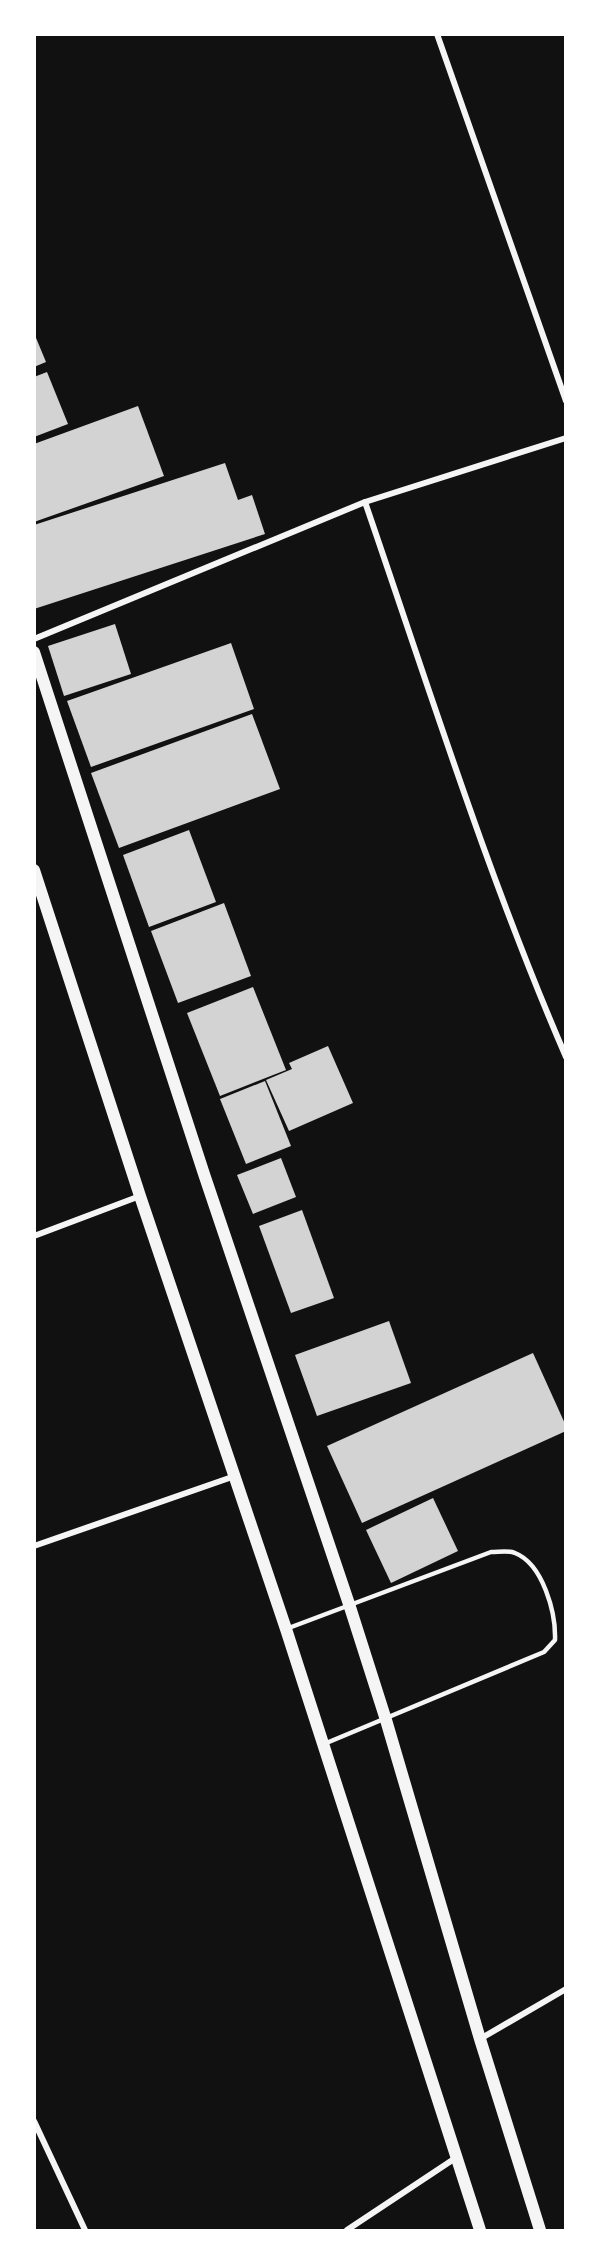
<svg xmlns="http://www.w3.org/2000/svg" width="600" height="2265" viewBox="0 0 600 2265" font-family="'Source Sans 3',sans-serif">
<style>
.building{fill:#d3d3d3}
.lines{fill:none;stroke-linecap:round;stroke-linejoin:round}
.service{stroke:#f5f5f5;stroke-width:4.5}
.minor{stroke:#f5f5f5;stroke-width:6}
.secondary{stroke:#f5f5f5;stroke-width:12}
</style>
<rect width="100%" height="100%" fill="#111"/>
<g class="building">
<polygon points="34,333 46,362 34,367"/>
<polygon points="47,372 68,424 34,437 34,377"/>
<polygon points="138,406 164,476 34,522 34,444"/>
<polygon points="225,463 238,500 252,495 265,534 34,609 34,525"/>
<polygon points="115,624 131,674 64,696 48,646"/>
<polygon points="231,643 254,709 91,767 67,701"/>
<polygon points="252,714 280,789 119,848 91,773"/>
<polygon points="189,830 216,902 149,927 123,855"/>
<polygon points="224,903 251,976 178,1003 151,931"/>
<polygon points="253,987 286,1070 220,1096 187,1013"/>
<polygon points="328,1046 353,1103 289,1131 266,1080 292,1069 289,1063"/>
<polygon points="265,1081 291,1146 246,1164 220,1099"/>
<polygon points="281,1158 296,1197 253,1214 237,1175"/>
<polygon points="302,1210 334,1298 291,1313 259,1226"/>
<polygon points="389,1321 411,1383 317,1416 295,1355"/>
<polygon points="533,1353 566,1426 566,1431 362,1523 327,1446"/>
<polygon points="433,1498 458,1551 391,1583 366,1530"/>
</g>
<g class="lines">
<path class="service" d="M286 1629 491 1552C499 1552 509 1550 515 1553 543 1564 556 1613 555 1640L544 1652 324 1744"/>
<g class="minor">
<polyline points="437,34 566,401"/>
<path d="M365 502C429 688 488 877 566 1057"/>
<polyline points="34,639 365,502 566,438"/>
<polyline points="34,1236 140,1196"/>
<polyline points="34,1546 235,1476"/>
<polyline points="480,2039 566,1989"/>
<polyline points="34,2121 85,2230"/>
<polyline points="347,2230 457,2157"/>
</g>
<g class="secondary">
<polyline points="34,652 204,1174 349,1604 386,1720 480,2039 540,2230"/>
<polyline points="34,870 140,1196 286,1629 480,2230"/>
</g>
</g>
<rect width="600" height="2265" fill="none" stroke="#ffffff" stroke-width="72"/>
</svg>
